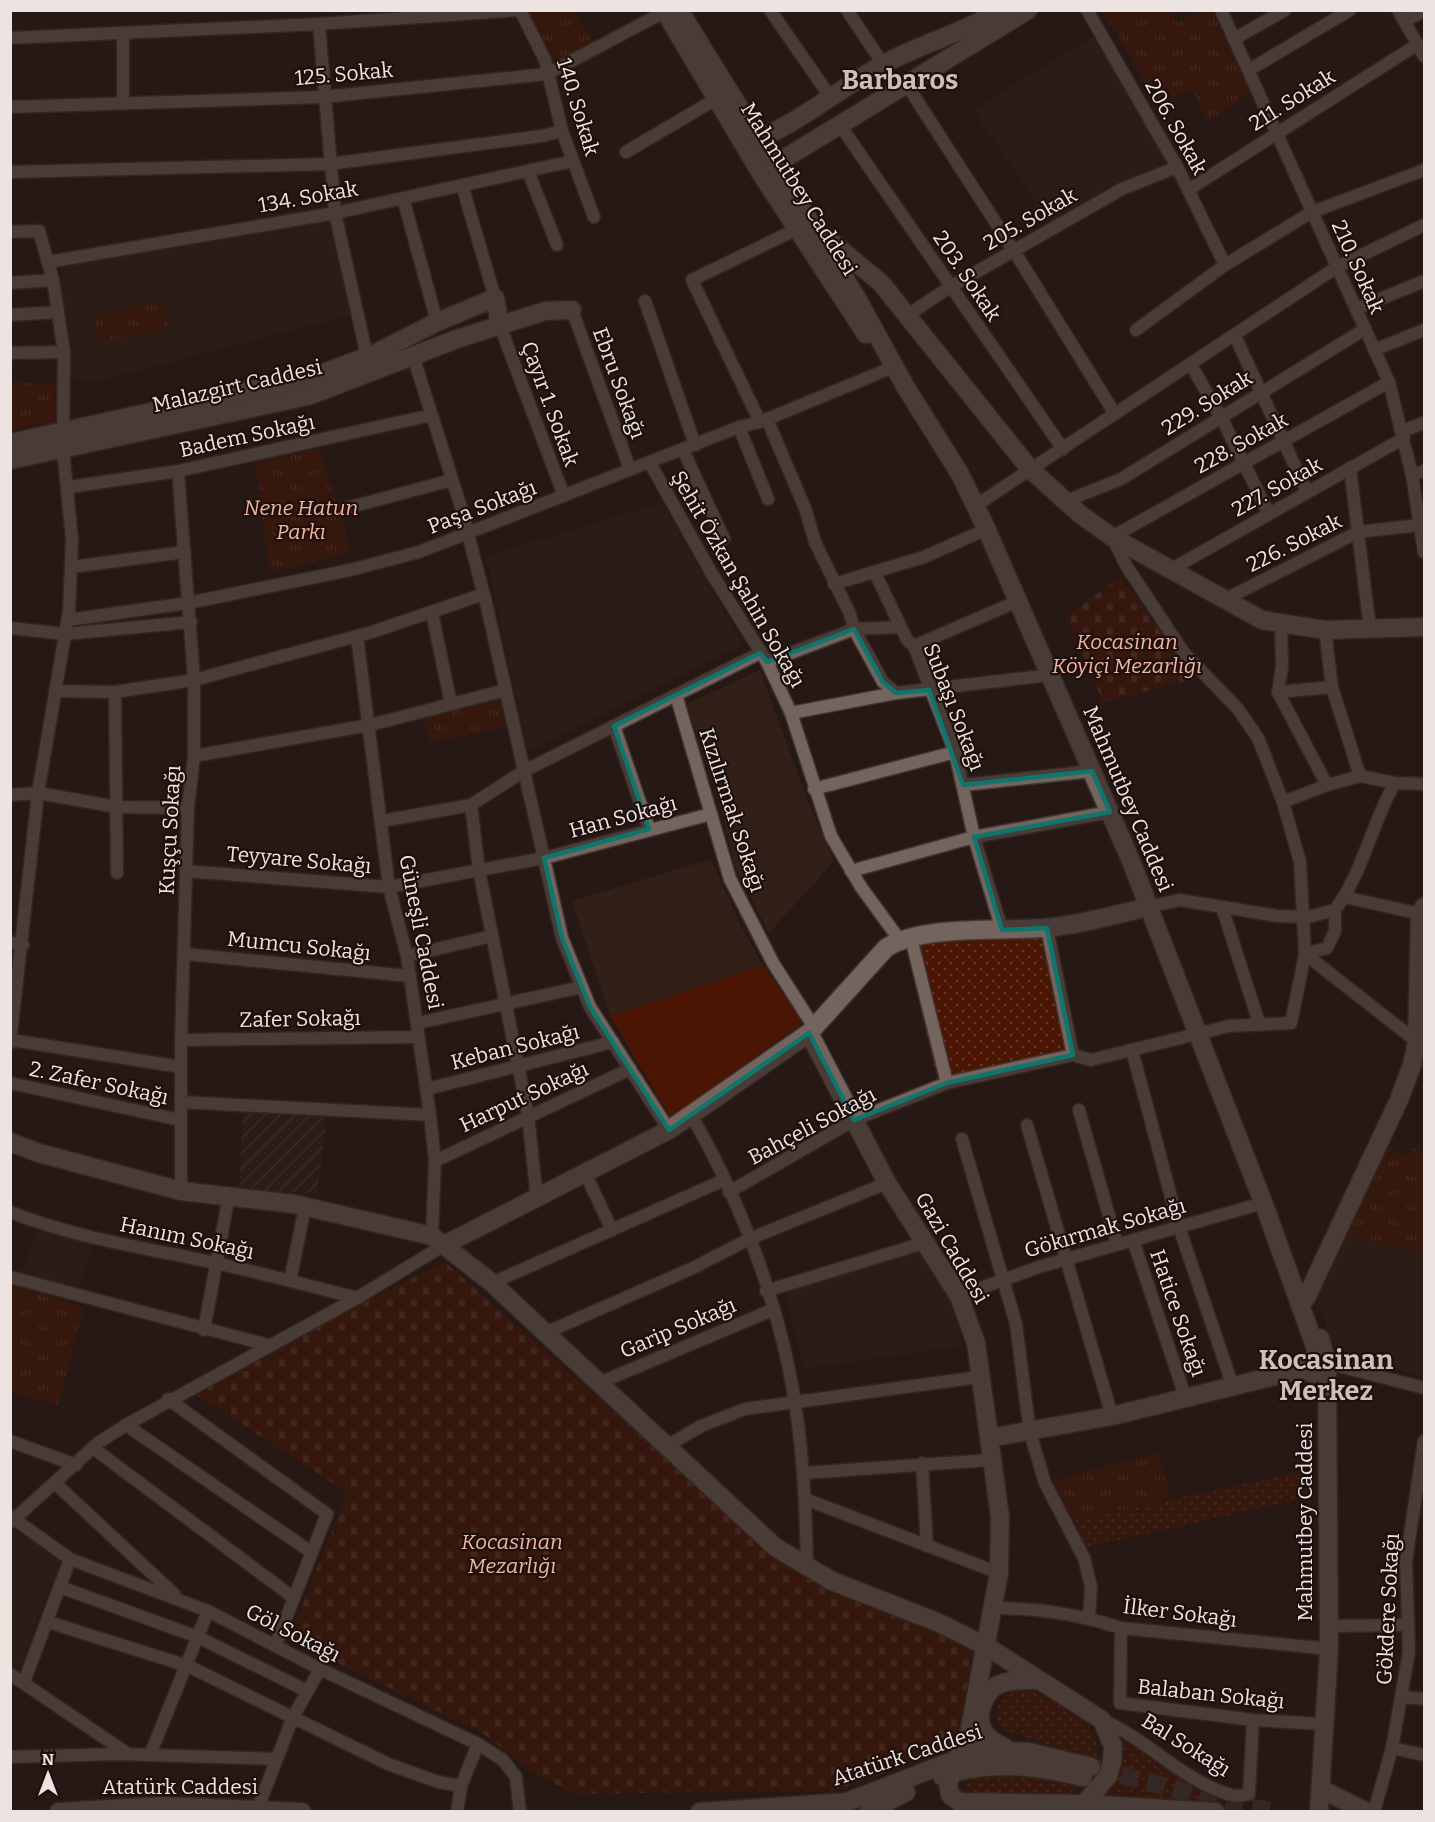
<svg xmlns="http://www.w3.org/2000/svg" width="1435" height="1822" viewBox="0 0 1435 1822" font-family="Bitter,serif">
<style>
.built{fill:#321f18}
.industrial{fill:url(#industrial-furrows)}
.grass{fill:url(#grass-dots)}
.cemetery{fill:url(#cemetery-stones)}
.park{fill:url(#park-tufts)}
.garden{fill:#4b1503}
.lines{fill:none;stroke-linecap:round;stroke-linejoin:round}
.secondary-tunnel{stroke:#443733;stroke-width:18;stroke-dasharray:18 9;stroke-linecap:butt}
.street-casing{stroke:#403634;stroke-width:15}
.secondary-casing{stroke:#403634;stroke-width:21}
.street{stroke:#74645e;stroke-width:12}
.secondary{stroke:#74645e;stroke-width:18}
.marked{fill:none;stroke:#0f766e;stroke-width:4.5;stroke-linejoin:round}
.labels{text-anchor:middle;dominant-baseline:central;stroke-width:4.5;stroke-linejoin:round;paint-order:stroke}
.street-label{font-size:21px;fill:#ede3e0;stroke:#1d100c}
.park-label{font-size:21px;font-style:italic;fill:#f5b4a0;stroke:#1d100c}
.district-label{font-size:27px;font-weight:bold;fill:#d1beb8;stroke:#1d100c}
</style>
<defs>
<pattern id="industrial-furrows" width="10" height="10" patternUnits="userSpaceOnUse" patternTransform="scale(1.5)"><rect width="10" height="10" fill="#321f18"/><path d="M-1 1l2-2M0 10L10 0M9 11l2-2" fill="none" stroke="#503f39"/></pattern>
<pattern id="grass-dots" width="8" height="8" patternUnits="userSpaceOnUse" patternTransform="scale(1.5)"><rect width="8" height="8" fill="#4b1503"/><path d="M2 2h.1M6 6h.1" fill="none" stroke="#653727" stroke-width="1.8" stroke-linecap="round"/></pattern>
<pattern id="cemetery-stones" width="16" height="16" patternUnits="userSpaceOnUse" patternTransform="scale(1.5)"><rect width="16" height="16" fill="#4b1503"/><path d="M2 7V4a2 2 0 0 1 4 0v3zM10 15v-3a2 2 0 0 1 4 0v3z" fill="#653727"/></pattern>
<pattern id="park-tufts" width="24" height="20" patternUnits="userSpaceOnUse" patternTransform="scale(1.5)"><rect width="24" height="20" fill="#4b1503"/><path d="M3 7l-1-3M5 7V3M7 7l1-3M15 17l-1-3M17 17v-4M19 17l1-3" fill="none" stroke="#653727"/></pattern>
</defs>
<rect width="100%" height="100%" fill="#261915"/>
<g class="built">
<polygon points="1095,35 1166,161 1051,224 973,110"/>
<polygon points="330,219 352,315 93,382 69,376 60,264"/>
<polygon points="662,503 743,645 528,752 486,556"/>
<polygon points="760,670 807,799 834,861 769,933 734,864 723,815 687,704"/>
<polygon points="711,859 740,925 763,965 610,1016 572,901"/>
<polygon points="40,1227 93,1241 77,1295 19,1277"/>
<polygon points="1348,1234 1424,1254 1424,1376 1337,1356 1315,1292"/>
<polygon points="918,1252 940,1278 958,1316 962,1346 804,1369 785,1293"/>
<polygon points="13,1524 57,1556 60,1565 40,1611 23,1665 18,1667 11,1665"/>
</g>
<polygon class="industrial" points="243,1104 328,1109 317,1194 239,1189"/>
<g class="grass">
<polygon points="1051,933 1078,1060 939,1089 906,945"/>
<polygon points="1314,1469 1313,1496 1081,1549 1072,1521"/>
<path d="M1017 1688H1025C1064 1706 1096 1709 1098 1758L1093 1757 1092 1760 1006 1731C988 1715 997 1696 1017 1688Z"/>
<polygon points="1123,1735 1228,1806 1101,1798 1118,1778"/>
<polygon points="997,1772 1044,1774 1085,1785 1063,1796 968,1794 965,1788 965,1780"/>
</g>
<g class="cemetery">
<polygon points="1121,577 1194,679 1103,702 1066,616"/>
<polygon points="445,1262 795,1572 979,1651 957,1744 914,1763 836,1790 575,1794 534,1773 481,1732 288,1639 348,1493 183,1386 271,1349"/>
</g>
<g class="park">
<polygon points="533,11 574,11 594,42 553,63 526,14"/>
<polygon points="1100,11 1171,11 1178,22 1205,11 1212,11 1250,92 1208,122 1191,89 1158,104 1118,35"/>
<polygon points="163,302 168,329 100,341 94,315"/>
<polygon points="11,383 55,383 55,423 11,430"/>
<polygon points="320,449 351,552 269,572 256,462"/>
<polygon points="500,696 504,699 510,726 430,743 423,716"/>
<polygon points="1390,1145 1405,1157 1412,1148 1424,1152 1424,1254 1348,1234"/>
<polygon points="11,1283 84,1308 58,1406 11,1391"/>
<polygon points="1159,1453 1171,1499 1072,1521 1049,1481"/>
</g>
<polygon class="garden" points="763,965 804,1022 671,1118 610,1016"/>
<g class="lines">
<polyline class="secondary-tunnel" points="1095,1768 1235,1805 1277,1812"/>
<defs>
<g id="street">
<polyline points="520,10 545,60 562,131 594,217"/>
<polyline points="770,10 831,98"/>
<polyline points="847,10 883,64"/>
<polyline points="1087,10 1177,167 1225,265"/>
<polyline points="1221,10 1389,382 1412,475 1424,552"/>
<polyline points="1398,10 1424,56"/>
<polyline points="1404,21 1424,11"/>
<polyline points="319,24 335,213 367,356"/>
<polyline points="123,33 123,103"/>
<polyline points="10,38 319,24 519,10"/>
<polyline points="1234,39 1285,10"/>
<polyline points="1249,70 1350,10"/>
<polyline points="907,85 1021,262 1115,414"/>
<polyline points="10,107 323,97 547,74 664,12"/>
<polyline points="840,125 1063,449"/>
<polyline points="626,152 716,99"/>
<polyline points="528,171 557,245"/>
<polyline points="10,172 329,164 542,136 562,131"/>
<polyline points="462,185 495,298"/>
<polyline points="1188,190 1418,44"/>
<polyline points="403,198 437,322"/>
<polyline points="10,232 39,231 53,280 64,352 63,449 72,540 69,611 38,793 10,1043"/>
<polyline points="48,262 335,213 573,161"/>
<polyline points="10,283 53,280"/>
<polyline points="645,301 695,445"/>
<polyline points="1356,309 1424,281"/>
<polyline points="572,310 630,469"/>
<polyline points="10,315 58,312"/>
<polyline points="908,315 950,287 1122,189 1177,167"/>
<polyline points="500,326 564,496"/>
<polyline points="1136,330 1225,265 1312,212 1424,170"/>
<polyline points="1235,336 1307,492"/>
<polyline points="1374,350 1424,330"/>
<polyline points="10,353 64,352"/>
<polyline points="413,356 461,507 486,603 562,938 590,1007 669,1130"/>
<polyline points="1191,365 1221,417 1269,514"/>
<polyline points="760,422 692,280 803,226"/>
<polyline points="739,427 768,499"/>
<polyline points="1402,431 1424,423"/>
<polyline points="683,450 724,539"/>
<polyline points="650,463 712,574 767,662 791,713 831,836 861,887 899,939"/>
<polyline points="1350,468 1370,629"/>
<polyline points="178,471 194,680 194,756 188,808 181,1040 181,1191"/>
<polyline points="1412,475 1424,471"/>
<polyline points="69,487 178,471 432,415"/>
<polyline points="1066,501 1121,479 1365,329"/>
<polyline points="975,506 1337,267 1424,225"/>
<polyline points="343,509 452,480"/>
<polyline points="71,567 185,552"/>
<polyline points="1170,570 1404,438"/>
<polyline points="875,573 907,640 914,646 955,752 974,837 1002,930"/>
<polyline points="834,584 924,557 987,529"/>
<polyline points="1224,600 1358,532 1420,525"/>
<polyline points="432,613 451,704"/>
<polyline points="68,620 188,603 350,570 419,552 739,427 760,422 891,368"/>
<polyline points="1281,623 1282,667 1278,692 1327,785"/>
<polyline points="900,627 854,629 883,682 896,693 1051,675"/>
<polyline points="10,628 65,634 191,622"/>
<polyline points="1325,630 1332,687 1360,776"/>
<polyline points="357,636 389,887 407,956 430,1115 435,1161 432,1236"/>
<polyline points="914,646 1018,601"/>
<polyline points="767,662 854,629 850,614 815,542 805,508 767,419"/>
<polyline points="55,691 115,692 194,680 372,632 484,594"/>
<polyline points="115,692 117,873"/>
<polyline points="1278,692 1332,687"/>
<polyline points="676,695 730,879 773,963 814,1027"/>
<polyline points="791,713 896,693"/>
<polyline points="614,726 649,829"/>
<polyline points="194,756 370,725 506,690"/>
<polyline points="963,785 1092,771"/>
<polyline points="814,789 955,752"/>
<polyline points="10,795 38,793 117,807 188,808"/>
<polyline points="1283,802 1327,785 1360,776 1395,783 1424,784"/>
<polyline points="471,805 479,870 528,1115 537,1199"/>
<polyline points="382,821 471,805 524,771 760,653"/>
<polyline points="186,871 389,887 544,858 711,814"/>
<polyline points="851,871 974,837 1110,812"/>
<polyline points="1345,897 1420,914"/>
<path d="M1148 907 1180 900 1277 916 1308 917 1335 910C1364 871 1371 824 1395 783"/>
<polyline points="1222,907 1259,1023"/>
<polyline points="911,938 947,1083 1073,1055 1047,928"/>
<polyline points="10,942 23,945"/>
<polyline points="185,954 409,976"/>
<polyline points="1305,954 1420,1044"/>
<polyline points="1305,954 1327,948 1335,931 1335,910"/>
<polyline points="407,956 492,936"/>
<polyline points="418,1023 582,987"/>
<polyline points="11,1040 181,1067"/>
<polyline points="181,1040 418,1037"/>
<polyline points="1132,1050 1179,1227 1233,1387"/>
<polyline points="1073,1055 1091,1060 1229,1026 1291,1023 1305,954 1300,862 1283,802 1258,738 1238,709 1184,653 1127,567 1112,537 1389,382"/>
<polyline points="10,1083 180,1120"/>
<polyline points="427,1089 613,1042"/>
<polyline points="181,1102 430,1115"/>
<polyline points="1079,1110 1117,1244"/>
<path d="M691 1115C744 1206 785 1319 798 1424 804 1471 806 1518 807 1566"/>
<polyline points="1027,1125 1112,1416"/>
<polyline points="962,1139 1016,1324 1030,1433 1045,1483 1084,1558 1091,1587 1089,1618"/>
<polyline points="435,1161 630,1069"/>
<polyline points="585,1173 612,1230"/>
<polyline points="729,1192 854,1120 947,1083"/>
<path d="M10 1212C76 1238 146 1248 215 1263 262 1273 310 1286 357 1298"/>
<polyline points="1133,1240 1186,1399"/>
<polyline points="10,1277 268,1345"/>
<polyline points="290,1281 305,1207"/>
<polyline points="492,1283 724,1180"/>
<polyline points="766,1291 927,1242"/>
<polyline points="959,1296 1039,1267 1263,1203"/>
<polyline points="204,1330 229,1195"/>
<polyline points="545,1333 693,1268 749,1239 887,1183"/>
<polyline points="1327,1363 1424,1388"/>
<polyline points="599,1383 772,1310"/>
<polyline points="168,1399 327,1514 275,1646"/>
<polyline points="126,1425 311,1552"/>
<polyline points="10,1441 76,1465"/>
<polyline points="667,1446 701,1426 745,1409 979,1377"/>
<polyline points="93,1448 294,1598"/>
<polyline points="922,1463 927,1546"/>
<polyline points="803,1473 991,1460"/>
<polyline points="56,1484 174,1594"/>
<polyline points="805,1499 999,1573"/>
<polyline points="10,1516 70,1559 208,1611 320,1669 478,1744 503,1760 516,1777 520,1812"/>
<polyline points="11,1522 98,1443 126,1425 357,1298 446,1244"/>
<polyline points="60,1587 198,1637 307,1691"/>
<path d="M993 1608C1037 1608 1078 1614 1121 1628L1329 1649"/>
<polyline points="48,1622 188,1666 388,1764 438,1782 461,1786 478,1744"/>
<polyline points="1329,1626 1408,1625"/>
<polyline points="10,1674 128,1754"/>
<polyline points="24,1682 70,1559"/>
<polyline points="1403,1697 1424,1699"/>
<polyline points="1120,1703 1253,1720 1323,1724"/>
<polyline points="1120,1703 1121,1628"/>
<path d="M1102 1720C1147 1739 1183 1781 1231 1795 1236 1797 1243 1795 1249 1794L1253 1720"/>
<polyline points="1392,1748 1424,1755"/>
<polyline points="150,1755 208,1611"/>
<polyline points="10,1757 117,1754 276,1759"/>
<polyline points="258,1808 293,1717 320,1669"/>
<polyline points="457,1812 461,1786"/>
<polyline points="1374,1812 1392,1748 1409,1652 1406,1561 1424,1441"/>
</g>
<g id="secondary">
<polyline points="664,10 760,172 866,334"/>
<polyline points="679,10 858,300 905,386 960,474 986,528 1131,861 1266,1210 1316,1349 1315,1357 1303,1369"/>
<path d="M758 139C804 120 841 87 884 64 922 43 964 33 1001 10"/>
<polyline points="774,165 1028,10"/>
<polyline points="824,236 881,283 1030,469 1081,515 1112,537 1262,620 1325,630 1424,627"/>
<polyline points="10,443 315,376 374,354 437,322 495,298 500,326"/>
<polyline points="10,460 308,396 457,339 545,311 572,310"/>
<polyline points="809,1033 887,1183 959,1296 976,1343 1000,1517 999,1573 968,1739 957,1758"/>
<polyline points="10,1142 39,1153 181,1191 294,1204 432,1236 492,1283 775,1547 832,1581 937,1622 986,1646 1102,1720 1113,1746 1112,1762 1108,1776 1084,1804"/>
<path d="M446 1244 669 1130 809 1033 886 948C921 925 1002 931 1044 928 1079 925 1114 915 1148 907"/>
<polyline points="1306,1298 1399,1100 1412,1065 1417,1041 1420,914 1424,907"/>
<polyline points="989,1438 1112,1416 1303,1369 1313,1374"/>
<path d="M1007 1749C998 1744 987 1739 982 1728 976 1715 984 1693 996 1686 1009 1679 1025 1680 1038 1680"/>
<polyline points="953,1772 948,1783 950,1795 959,1802 1084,1804 1215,1812"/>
<path d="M942 1776C989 1760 1037 1766 1083 1777"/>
<polyline points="1321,1789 1367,1812"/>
<polyline points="59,1812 163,1806 302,1812"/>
<polyline points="700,1812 847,1802 981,1750 1029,1752 1091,1767"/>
<polyline points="868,1812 906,1792"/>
<polyline points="1319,1812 1329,1649 1327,1363 1320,1338"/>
</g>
</defs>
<use href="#street" class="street-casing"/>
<use href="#secondary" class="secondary-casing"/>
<use href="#street" class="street"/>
<use href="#secondary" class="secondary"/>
</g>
<path d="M0 0H1435V1822H0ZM854 629 883 682 896 693 929 690 963 785 1092 771 1110 812 974 837 1002 930 1047 928 1073 1055 947 1083 854 1120 809 1033 669 1130 590 1007 562 938 544 858 649 829 614 726 760 653 767 662Z" fill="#261915" fill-opacity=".55" fill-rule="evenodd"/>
<path class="marked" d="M854 629 883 682 896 693 929 690 963 785 1092 771 1110 812 974 837 1002 930 1047 928 1073 1055 947 1083 854 1120 809 1033 669 1130 590 1007 562 938 544 858 649 829 614 726 760 653 767 662Z"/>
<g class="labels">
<g class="street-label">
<text transform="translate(344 74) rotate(-5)">125. Sokak</text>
<text transform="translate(1292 100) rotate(-32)">211. Sokak</text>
<text transform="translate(578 107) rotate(73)">140. Sokak</text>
<text transform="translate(1176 127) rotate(61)">206. Sokak</text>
<text transform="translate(799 189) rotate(58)">Mahmutbey Caddesi</text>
<text transform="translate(308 197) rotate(-10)">134. Sokak</text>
<text transform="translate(1030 219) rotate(-30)">205. Sokak</text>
<text transform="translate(1358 267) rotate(66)">210. Sokak</text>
<text transform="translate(967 276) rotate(56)">203. Sokak</text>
<text transform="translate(619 383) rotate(70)">Ebru Sokağı</text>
<text transform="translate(237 386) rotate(-13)">Malazgirt Caddesi</text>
<text transform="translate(1207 403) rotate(-32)">229. Sokak</text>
<text transform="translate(550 404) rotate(70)">Çayır 1. Sokak</text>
<text transform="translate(247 436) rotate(-12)">Badem Sokağı</text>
<text transform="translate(1241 443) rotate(-29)">228. Sokak</text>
<text transform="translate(1277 487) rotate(-29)">227. Sokak</text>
<text transform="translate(482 507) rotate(-21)">Paşa Sokağı</text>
<text transform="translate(1294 543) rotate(-27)">226. Sokak</text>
<text transform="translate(738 579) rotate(60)">Şehit Özkan Şahin Sokağı</text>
<text transform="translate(954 707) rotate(69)">Subaşı Sokağı</text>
<text transform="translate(1128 799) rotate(67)">Mahmutbey Caddesi</text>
<text transform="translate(732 810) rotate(72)">Kızılırmak Sokağı</text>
<text transform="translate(623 817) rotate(-15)">Han Sokağı</text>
<text transform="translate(170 830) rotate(-87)">Kuşçu Sokağı</text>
<text transform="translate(299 860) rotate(5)">Teyyare Sokağı</text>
<text transform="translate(421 932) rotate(79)">Güneşli Caddesi</text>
<text transform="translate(299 946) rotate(6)">Mumcu Sokağı</text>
<text transform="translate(300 1019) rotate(-1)">Zafer Sokağı</text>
<text transform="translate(515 1047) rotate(-14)">Keban Sokağı</text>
<text transform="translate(99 1083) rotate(12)">2. Zafer Sokağı</text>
<text transform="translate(524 1097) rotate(-25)">Harput Sokağı</text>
<text transform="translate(812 1126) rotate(-28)">Bahçeli Sokağı</text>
<text transform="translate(1105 1228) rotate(-16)">Gökırmak Sokağı</text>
<text transform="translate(187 1238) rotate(12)">Hanım Sokağı</text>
<text transform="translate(952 1248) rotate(60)">Gazi Caddesi</text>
<text transform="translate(1178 1313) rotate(71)">Hatice Sokağı</text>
<text transform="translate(678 1328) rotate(-23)">Garip Sokağı</text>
<text transform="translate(1305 1522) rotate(-90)">Mahmutbey Caddesi</text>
<text transform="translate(1388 1609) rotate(-87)">Gökdere Sokağı</text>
<text transform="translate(1180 1613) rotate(7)">İlker Sokağı</text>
<text transform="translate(293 1633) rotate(27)">Göl Sokağı</text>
<text transform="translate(1211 1694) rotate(6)">Balaban Sokağı</text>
<text transform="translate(1186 1745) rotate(32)">Bal Sokağı</text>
<text transform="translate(907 1755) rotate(-18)">Atatürk Caddesi</text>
<text x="180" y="1787">Atatürk Caddesi</text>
</g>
<g class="park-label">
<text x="301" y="508">Nene Hatun<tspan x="301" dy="24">Parkı</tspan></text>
<text x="1127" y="642">Kocasinan<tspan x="1127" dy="24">Köyiçi Mezarlığı</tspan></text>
<text x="512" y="1542">Kocasinan<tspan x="512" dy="24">Mezarlığı</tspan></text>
</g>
<g class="district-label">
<text x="900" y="80">Barbaros</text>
<text x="1326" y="1360">Kocasinan<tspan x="1326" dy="31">Merkez</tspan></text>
</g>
</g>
<rect width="1435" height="1822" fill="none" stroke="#ede3e0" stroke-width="24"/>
<g transform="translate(48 1774)" stroke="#1d100c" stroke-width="4.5" paint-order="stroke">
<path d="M0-4.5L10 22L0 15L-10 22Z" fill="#ede3e0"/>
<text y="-9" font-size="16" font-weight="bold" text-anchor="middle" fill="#ede3e0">N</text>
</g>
</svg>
